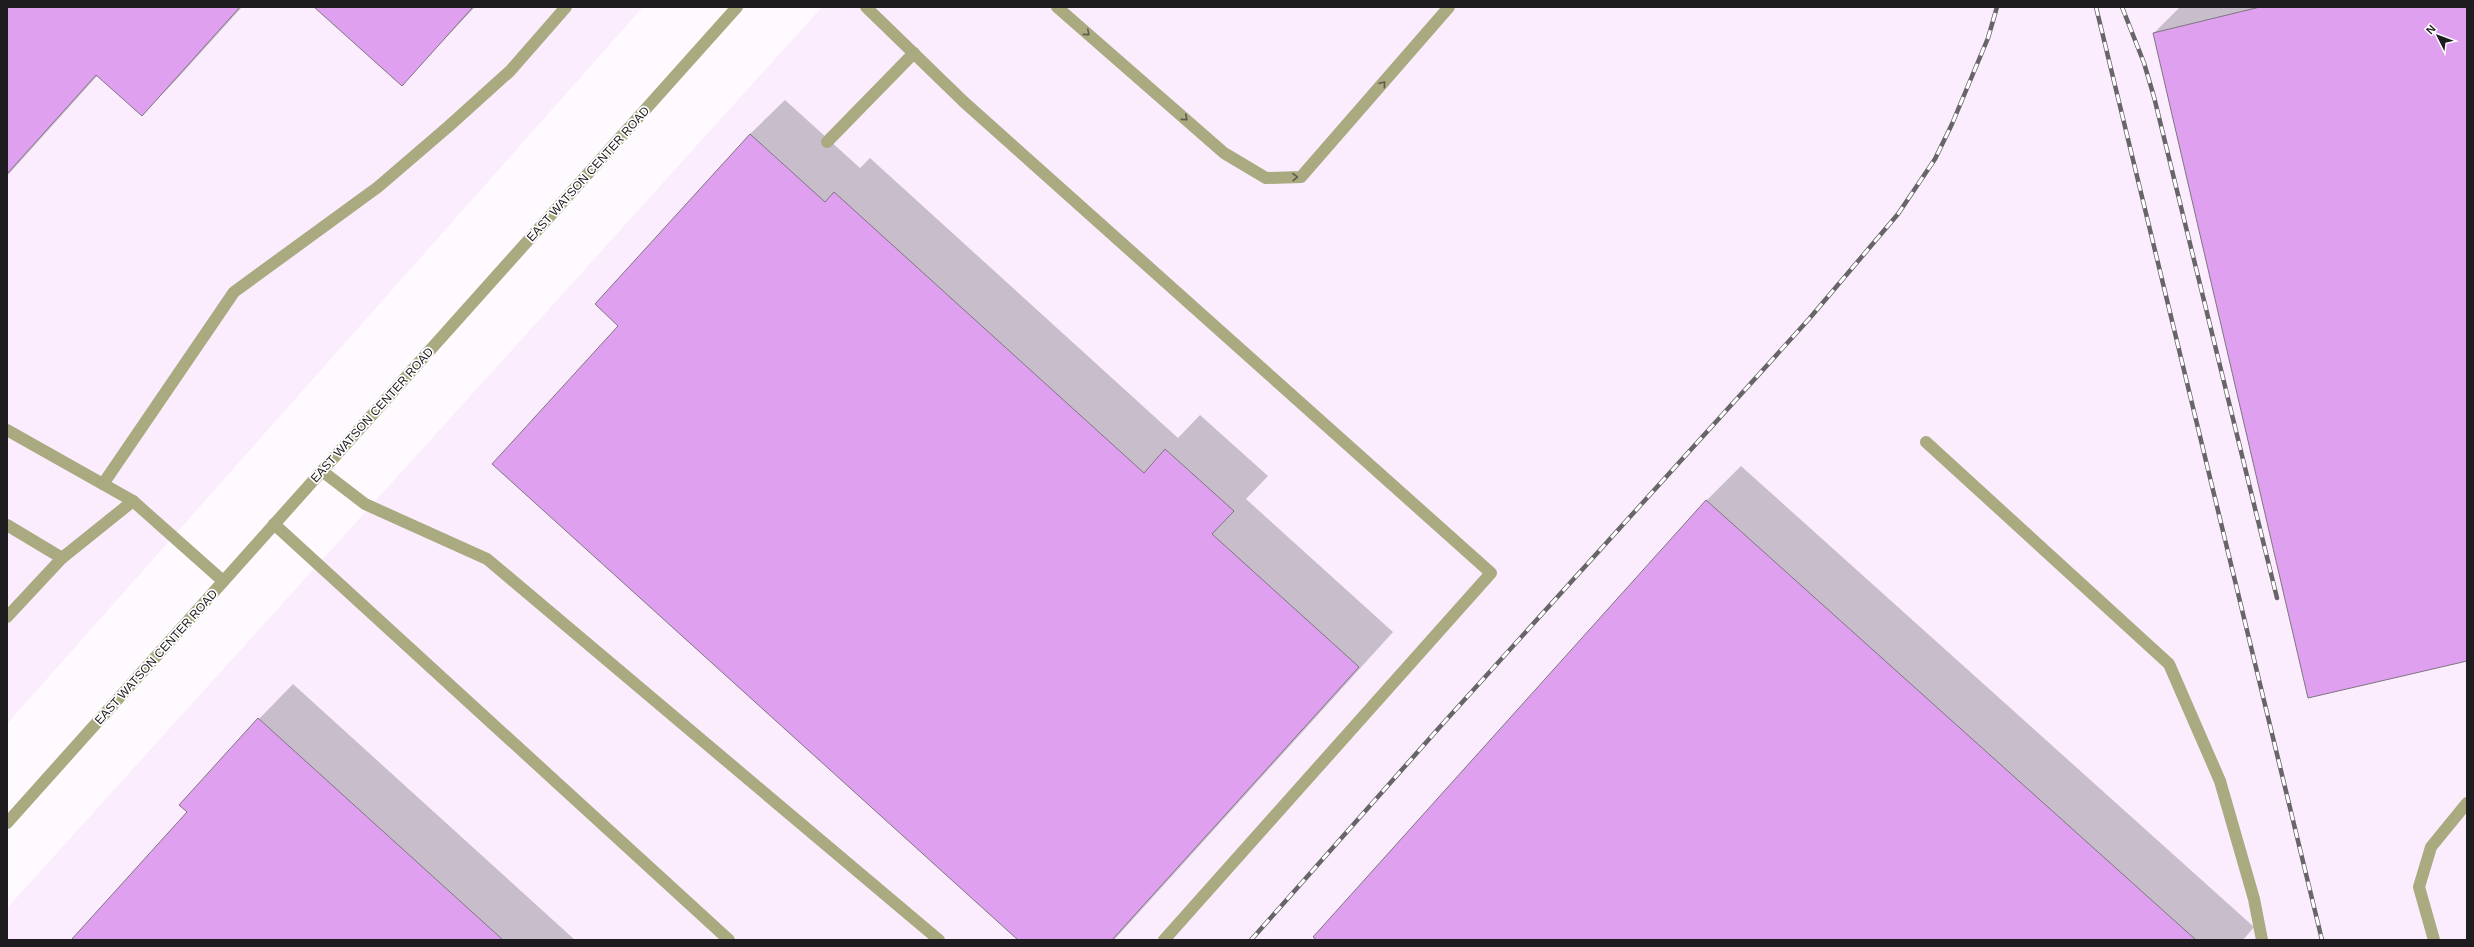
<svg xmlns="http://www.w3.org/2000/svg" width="2474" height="947" viewBox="0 0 2474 947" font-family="Helvetica,sans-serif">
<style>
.built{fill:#fbedfe}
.shadow{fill:#0003}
.building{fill:#dfa0f0;stroke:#7d767f}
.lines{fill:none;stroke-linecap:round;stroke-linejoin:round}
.minor{stroke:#aaaa80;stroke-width:12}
.rail-casing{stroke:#686569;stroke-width:4.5}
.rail{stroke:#fff;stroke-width:3;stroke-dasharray:9;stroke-linecap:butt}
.oneway{stroke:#5e5c4b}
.labels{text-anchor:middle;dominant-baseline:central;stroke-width:3.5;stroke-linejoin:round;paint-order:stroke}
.street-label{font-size:12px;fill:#1f1c20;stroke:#fff}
</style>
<rect width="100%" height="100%" fill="#fefaff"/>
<g class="built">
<polygon points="7,7 643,7 7,724"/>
<polygon points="822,7 2467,7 2467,940 7,940 7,908"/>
</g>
<g class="shadow">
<polygon points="7,7 242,7 176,80 142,115 98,75 7,176"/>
<polygon points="315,7 475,7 402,84"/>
<polygon points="2180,7 2467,7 2467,660 2154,33"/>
<polygon points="785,100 860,168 870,158 1178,438 1200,415 1268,476 1246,499 1393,632 1114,940 1020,940 619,325 597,304 750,134"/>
<polygon points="1741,466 2254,927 2243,940 1318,940 1315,937 1707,500"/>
<polygon points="293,684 575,940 73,940 188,812 259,719"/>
</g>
<g class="building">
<polygon points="7,7 240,7 142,116 96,75 7,174"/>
<polygon points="314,7 473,7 402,86"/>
<polygon points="2260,7 2467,7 2467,661 2308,698 2153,33"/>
<polygon points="750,134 825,202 834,192 1144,473 1165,449 1234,511 1212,534 1359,667 1112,940 1018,940 492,464 618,326 595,304"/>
<polygon points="1706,500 2196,940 1317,940 1313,937"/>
<polygon points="258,718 503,940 71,940 187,812 179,805"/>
</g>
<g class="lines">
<g class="minor">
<polyline points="866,7 964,102 1491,573 1164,940"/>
<polyline points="1057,7 1224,153 1266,178 1301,177 1449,7"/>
<polyline points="827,142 914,53"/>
<polyline points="7,430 133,501 223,581"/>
<polyline points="1926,442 2169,664 2220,781 2254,899 2262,940"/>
<polyline points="322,471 365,504 487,559 939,940"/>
<polyline points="103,484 234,292 378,187 449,126 510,71 566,7"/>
<polyline points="274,524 729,940"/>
<polyline points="7,525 62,558"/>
<polyline points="7,617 62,558 133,501"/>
<polyline points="7,823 737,7"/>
<polyline points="2434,940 2419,887 2431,847 2467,803"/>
</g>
<defs>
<g id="rail">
<polyline points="2096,7 2322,940"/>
<polyline points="2122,7 2144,63 2154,97 2277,598"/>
<polyline points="1251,940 1438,729 1809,319 1898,214 1935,159 1952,124 1988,38 1997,7"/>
</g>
</defs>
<use href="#rail" class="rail-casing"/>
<use href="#rail" class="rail"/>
</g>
<defs><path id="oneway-chevron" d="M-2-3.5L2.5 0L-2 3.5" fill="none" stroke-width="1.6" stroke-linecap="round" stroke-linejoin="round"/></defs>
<g class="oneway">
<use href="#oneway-chevron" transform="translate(1087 33) rotate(41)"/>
<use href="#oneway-chevron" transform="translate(1383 84) rotate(-49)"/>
<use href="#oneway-chevron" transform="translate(1185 118) rotate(41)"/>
<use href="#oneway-chevron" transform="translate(1295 177) rotate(-3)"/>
</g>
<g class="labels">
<g class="street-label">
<text transform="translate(588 174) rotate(-48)">EAST WATSON CENTER ROAD</text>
<text transform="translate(372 415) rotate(-48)">EAST WATSON CENTER ROAD</text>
<text transform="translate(156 657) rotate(-48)">EAST WATSON CENTER ROAD</text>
</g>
</g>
<rect width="2474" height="947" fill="none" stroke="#1f1c20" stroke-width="16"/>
<g transform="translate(2438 36) rotate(312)" stroke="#ffffff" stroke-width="3" paint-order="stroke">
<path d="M0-3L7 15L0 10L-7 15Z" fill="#1f1c20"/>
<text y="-6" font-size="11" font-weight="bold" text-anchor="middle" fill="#1f1c20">N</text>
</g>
</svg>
